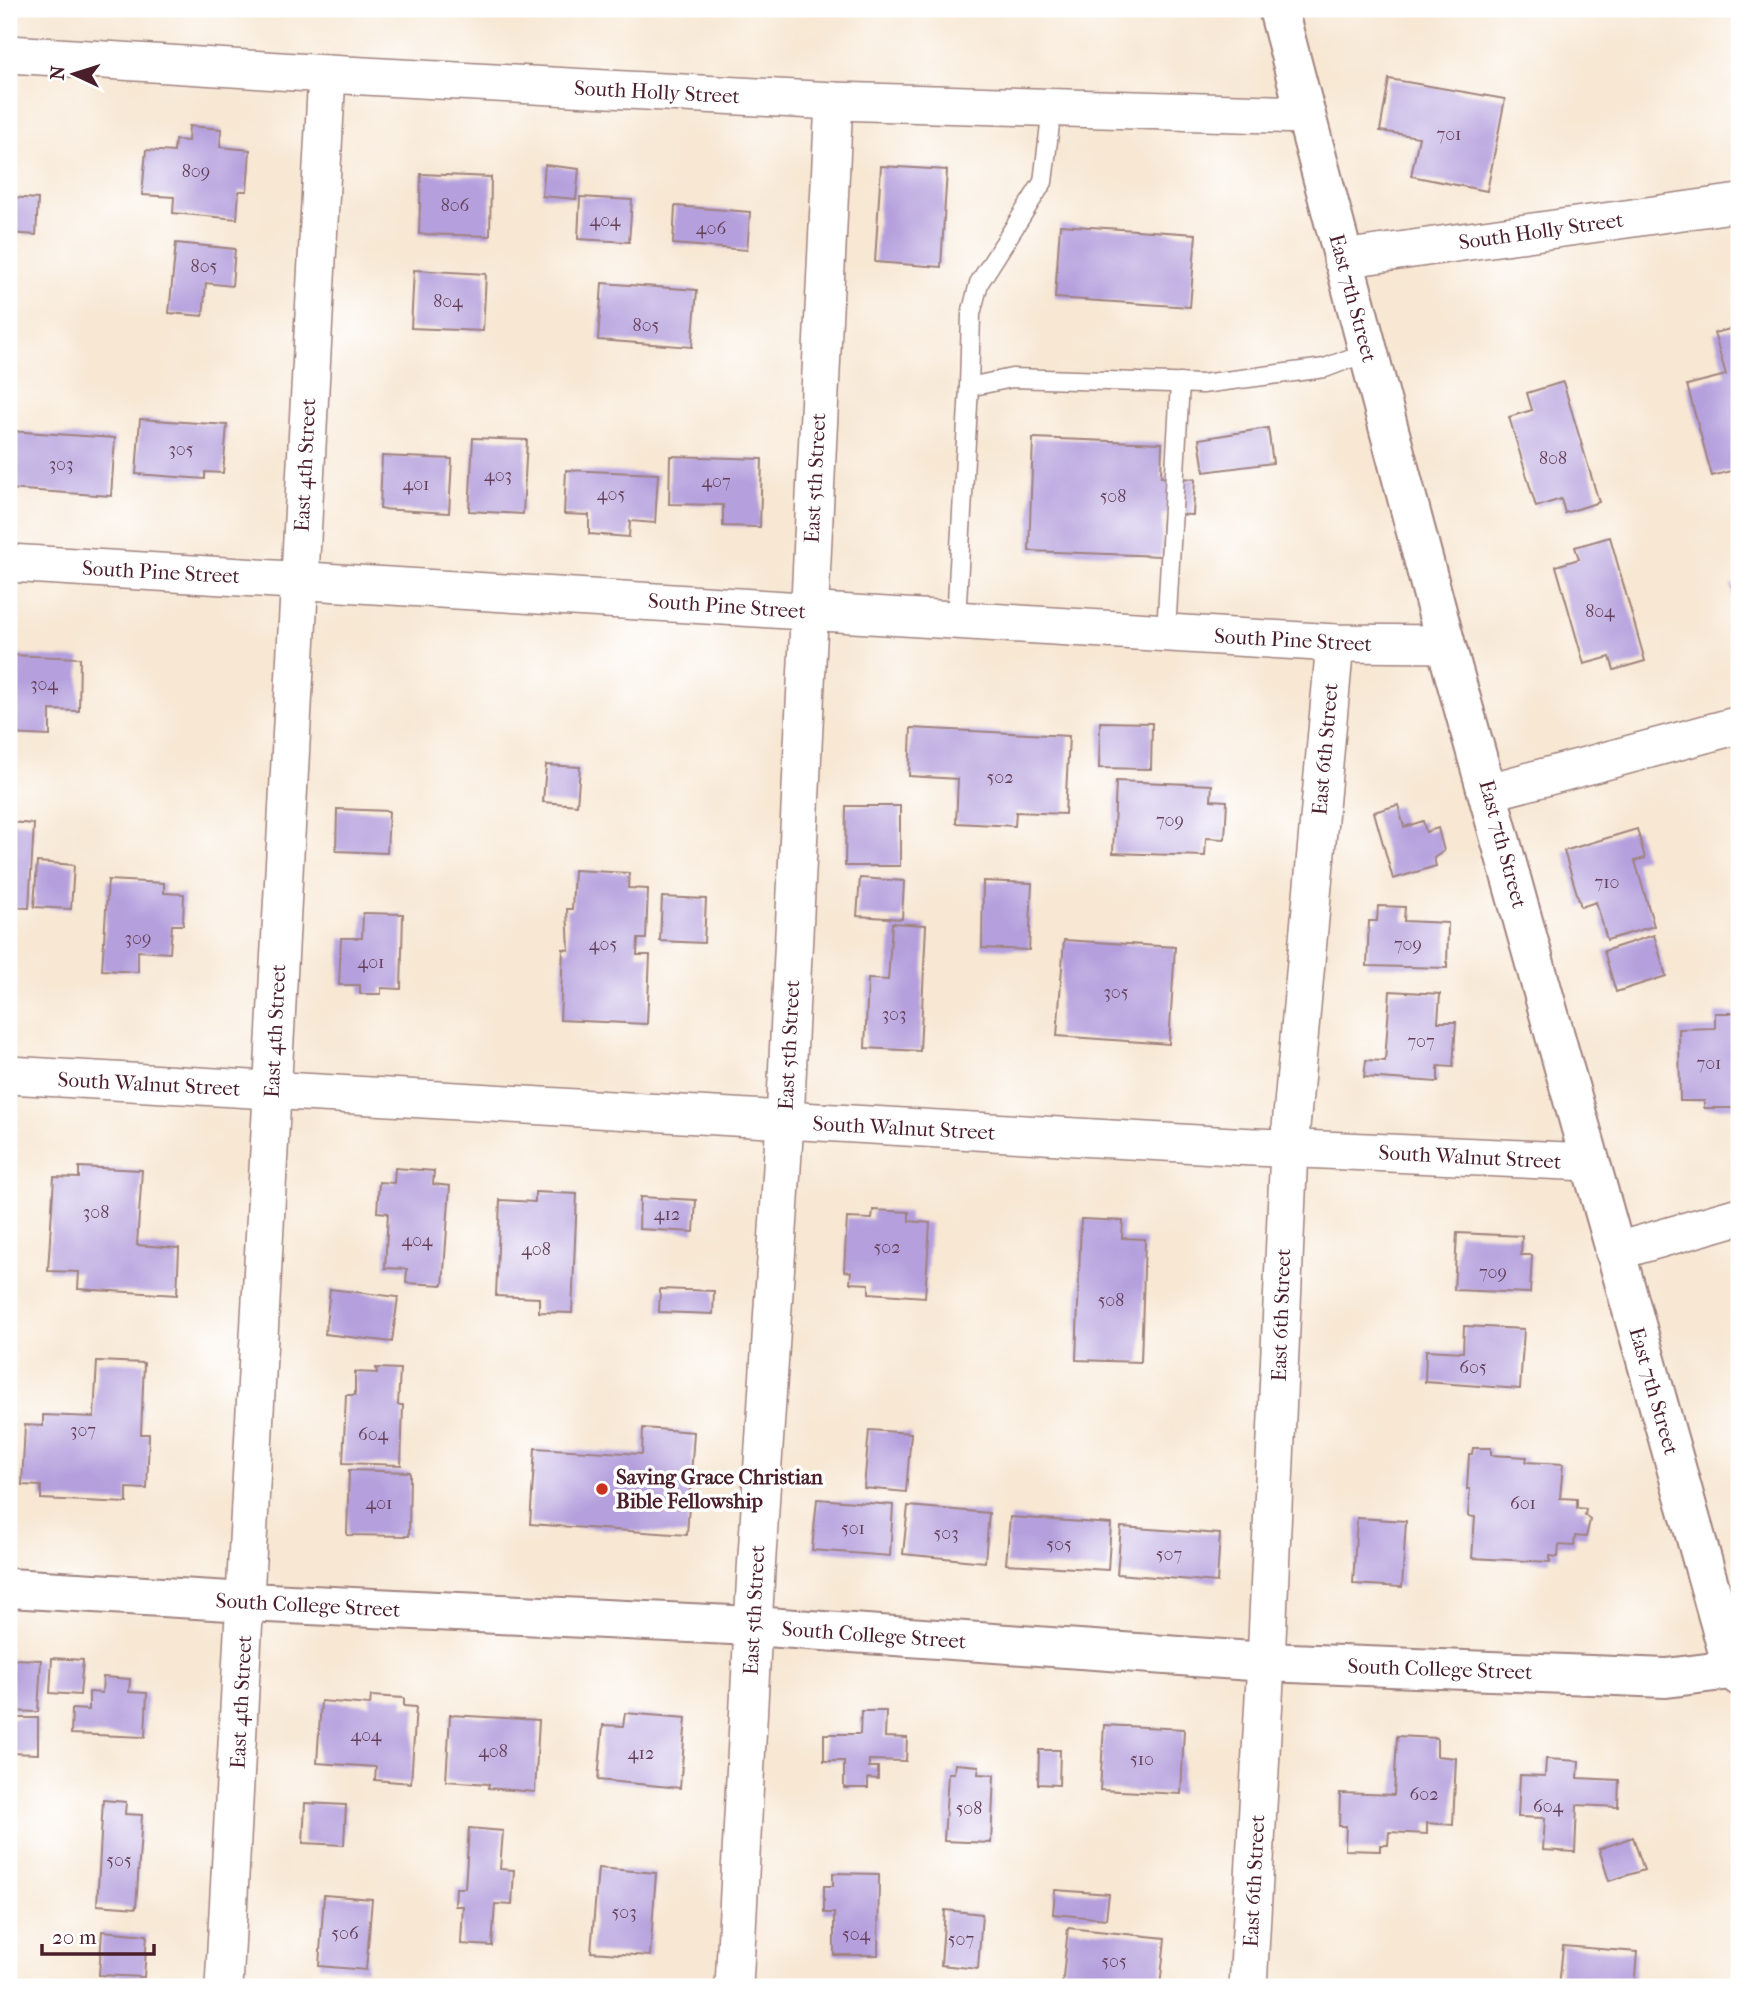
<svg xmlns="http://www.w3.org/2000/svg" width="1748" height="1996" viewBox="0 0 1748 1996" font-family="'IM FELL French Canon',serif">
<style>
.building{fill:#b5a0dd}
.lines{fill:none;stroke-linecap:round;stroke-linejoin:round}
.service-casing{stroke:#a0837f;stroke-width:21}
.minor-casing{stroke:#a0837f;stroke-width:40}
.tertiary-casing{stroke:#a0837f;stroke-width:42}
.service{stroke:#fff;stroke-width:18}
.minor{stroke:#fff;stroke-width:37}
.tertiary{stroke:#fff;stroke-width:38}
.poi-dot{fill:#c8321e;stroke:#fff;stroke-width:2.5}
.labels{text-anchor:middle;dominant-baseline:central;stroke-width:7;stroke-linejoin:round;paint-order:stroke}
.number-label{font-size:18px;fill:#653f58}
.street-label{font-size:21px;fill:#4a1f2b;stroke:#fff}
.poi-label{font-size:21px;font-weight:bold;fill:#4a1f2b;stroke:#fff;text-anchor:start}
</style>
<rect width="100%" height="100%" fill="#fff"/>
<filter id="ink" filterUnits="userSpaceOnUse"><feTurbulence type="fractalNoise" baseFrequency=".0143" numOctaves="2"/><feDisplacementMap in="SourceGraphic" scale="14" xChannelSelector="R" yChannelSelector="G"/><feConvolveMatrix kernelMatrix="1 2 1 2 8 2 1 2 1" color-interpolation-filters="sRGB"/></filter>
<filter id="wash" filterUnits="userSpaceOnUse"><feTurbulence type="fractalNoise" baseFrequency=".00686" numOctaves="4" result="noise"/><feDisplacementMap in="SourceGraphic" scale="28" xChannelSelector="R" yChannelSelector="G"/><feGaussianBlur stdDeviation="1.57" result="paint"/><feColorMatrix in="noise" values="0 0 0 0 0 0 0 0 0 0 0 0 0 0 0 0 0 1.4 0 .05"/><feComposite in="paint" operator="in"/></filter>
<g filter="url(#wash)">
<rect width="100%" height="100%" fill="#f7e7d3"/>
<g id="blocks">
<g class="building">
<polygon points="1389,79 1505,99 1487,191 1411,176 1419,137 1380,131"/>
<polygon points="189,126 221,129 220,147 250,150 247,191 239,191 237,219 173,213 174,197 142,195 146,150 174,152 175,140 188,141"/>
<polygon points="545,165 579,169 576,199 542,196"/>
<polygon points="881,166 947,170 941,267 875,262"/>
<polygon points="421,174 491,177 490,236 419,234"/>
<polygon points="9,197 38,199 36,235 9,233"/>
<polygon points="580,197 632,200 629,242 578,239"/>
<polygon points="675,206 750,212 747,250 673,244"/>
<polygon points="1060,225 1196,234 1190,307 1055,298"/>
<polygon points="176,243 235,249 232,286 206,283 203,316 169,313"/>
<polygon points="414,270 486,274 483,331 411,328"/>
<polygon points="602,283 697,290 692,347 598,340"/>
<polygon points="1739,327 1739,469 1712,476 1687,385 1726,375 1714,333"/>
<polygon points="1563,382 1599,502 1565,513 1561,499 1536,507 1509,417 1532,410 1527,393"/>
<polygon points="140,419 227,425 223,473 205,472 205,479 136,474"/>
<polygon points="1268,428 1273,463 1204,472 1199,439"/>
<polygon points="9,431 115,438 111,496 9,489"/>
<polygon points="473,438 527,440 523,514 469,511"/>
<polygon points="1033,438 1162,443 1161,477 1195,479 1193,515 1163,514 1161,556 1029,551"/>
<polygon points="382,456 452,459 449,513 380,509"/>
<polygon points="670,456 762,459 760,527 723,526 723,505 669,504"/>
<polygon points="566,470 658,474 655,523 630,521 629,537 589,534 589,515 564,514"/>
<polygon points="1610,537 1645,661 1614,670 1610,657 1584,664 1556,566 1579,559 1575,547"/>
<polygon points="1739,583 1739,611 1731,585"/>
<polygon points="9,655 80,658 79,711 50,710 50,736 9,734"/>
<polygon points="1100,722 1152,723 1151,769 1099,768"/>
<polygon points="911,728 1069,736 1065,814 1016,812 1015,826 956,823 958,779 909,776"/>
<polygon points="546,765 580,767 577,805 543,802"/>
<polygon points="1116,781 1212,785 1211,800 1227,801 1225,839 1206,838 1205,856 1113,853"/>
<polygon points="1398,805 1404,827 1423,821 1426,832 1438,828 1444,851 1434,858 1436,866 1393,879 1374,812"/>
<polygon points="846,806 900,806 900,866 845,866"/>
<polygon points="337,809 389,811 387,853 336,851"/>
<polygon points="9,822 34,824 29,908 9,907"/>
<polygon points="1637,829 1645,858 1635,861 1654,926 1607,940 1596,902 1581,907 1564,851"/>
<polygon points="37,862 74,865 71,909 34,907"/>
<polygon points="574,870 629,873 628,888 648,889 646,939 638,939 637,955 650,955 647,1024 560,1020 563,949 569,950 567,909 572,909"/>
<polygon points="860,878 904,881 902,919 857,916"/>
<polygon points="108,880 164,883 164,893 184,894 183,925 172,925 170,953 138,951 138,972 102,970"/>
<polygon points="983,881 1032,883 1029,950 982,948"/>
<polygon points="662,897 706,899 704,943 660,941"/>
<polygon points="1378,906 1405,907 1404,921 1448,923 1447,968 1367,966 1369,921 1377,921"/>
<polygon points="363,913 403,914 401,989 381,988 381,994 360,994 360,985 339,985 341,938 362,938"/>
<polygon points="892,923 926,925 920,1051 865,1048 868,979 888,980"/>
<polygon points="1654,935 1666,976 1616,992 1604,951"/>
<polygon points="1064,940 1175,947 1169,1044 1057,1036"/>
<polygon points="1390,991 1440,994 1438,1022 1456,1022 1453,1067 1438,1066 1438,1082 1364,1077 1366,1060 1385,1061"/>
<polygon points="1715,1013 1739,1013 1738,1108 1704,1108 1704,1101 1680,1101 1679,1029 1715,1028"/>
<polygon points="79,1167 142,1170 137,1245 179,1248 177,1295 78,1289 79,1272 48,1271 54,1177 79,1178"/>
<polygon points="395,1168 434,1171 433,1184 450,1186 443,1285 406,1283 407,1269 385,1268 388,1213 377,1212 379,1182 394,1183"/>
<polygon points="535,1192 577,1194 572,1313 539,1312 539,1298 496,1296 500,1200 535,1202"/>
<polygon points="640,1197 696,1200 694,1232 639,1229"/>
<polygon points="873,1210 909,1212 909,1221 930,1223 925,1297 869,1293 869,1284 850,1283 851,1272 844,1271 847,1218 872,1219"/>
<polygon points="1081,1219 1123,1221 1122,1238 1145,1239 1141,1362 1076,1360"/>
<polygon points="1457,1233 1522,1236 1521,1255 1532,1255 1530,1293 1454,1290"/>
<polygon points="330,1289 398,1297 392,1342 325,1334"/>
<polygon points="660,1289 714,1291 713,1314 659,1312"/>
<polygon points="1464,1326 1524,1329 1520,1389 1425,1382 1426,1350 1463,1352"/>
<polygon points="97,1361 144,1363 141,1434 149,1434 147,1489 127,1488 127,1503 41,1499 41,1486 22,1485 25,1425 43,1426 43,1415 94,1417"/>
<polygon points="376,1368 400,1369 398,1405 403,1405 401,1465 343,1463 346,1395 355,1395 355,1372 377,1373"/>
<polygon points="643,1428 694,1432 687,1535 530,1524 535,1448 642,1454"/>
<polygon points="869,1430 911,1433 906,1492 864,1488"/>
<polygon points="1473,1448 1491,1448 1491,1455 1527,1457 1526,1462 1563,1464 1560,1498 1577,1499 1577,1508 1586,1509 1585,1515 1590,1520 1586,1537 1575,1536 1574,1546 1559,1545 1558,1557 1550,1556 1550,1562 1472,1558 1475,1517 1468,1516 1470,1489 1467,1489 1469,1454 1472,1454"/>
<polygon points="349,1470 410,1472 409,1536 347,1535"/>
<polygon points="817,1499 893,1505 890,1556 812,1550"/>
<polygon points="908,1506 989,1513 985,1562 903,1554"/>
<polygon points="1010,1517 1111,1524 1108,1570 1006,1564"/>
<polygon points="1357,1518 1406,1521 1402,1587 1353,1584"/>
<polygon points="1121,1527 1220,1534 1217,1582 1117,1574"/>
<polygon points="52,1658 83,1660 80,1695 50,1693"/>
<polygon points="10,1659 41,1660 38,1712 9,1711"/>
<polygon points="103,1677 130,1679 129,1692 147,1693 145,1737 71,1734 72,1709 89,1710 89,1692 102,1693"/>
<polygon points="371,1696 404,1698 404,1706 416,1707 411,1783 375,1780 376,1767 317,1763 321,1701 370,1705"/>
<polygon points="861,1711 886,1711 885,1737 907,1738 906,1761 869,1760 869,1767 878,1767 878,1779 868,1778 868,1788 844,1788 844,1761 824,1761 824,1734 860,1734"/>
<polygon points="625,1713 686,1718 680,1788 598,1780 603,1725 623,1726"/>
<polygon points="450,1715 539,1720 535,1792 488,1788 489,1784 446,1781"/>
<polygon points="9,1718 38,1718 38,1754 9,1753"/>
<polygon points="1104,1725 1184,1729 1181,1794 1100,1790"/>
<polygon points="1397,1736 1437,1738 1437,1756 1456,1758 1453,1825 1427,1823 1427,1834 1389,1832 1388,1845 1380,1845 1380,1851 1345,1850 1346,1826 1339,1826 1340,1793 1394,1795"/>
<polygon points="1039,1750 1060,1750 1059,1785 1038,1784"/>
<polygon points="1546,1759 1579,1761 1578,1778 1619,1780 1618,1807 1577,1805 1575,1852 1543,1850 1545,1818 1518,1817 1520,1775 1545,1776"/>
<polygon points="955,1764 979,1766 978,1774 994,1775 991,1843 944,1841 948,1773 954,1773"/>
<polygon points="103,1800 126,1802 125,1814 142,1815 136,1908 97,1905"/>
<polygon points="305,1803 346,1805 344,1845 303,1843"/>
<polygon points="469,1828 503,1831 500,1869 514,1870 512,1905 495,1904 492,1946 461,1944 463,1906 455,1906 456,1888 465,1888"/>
<polygon points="1633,1837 1644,1870 1609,1881 1599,1849"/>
<polygon points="598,1868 656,1873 650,1956 591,1952"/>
<polygon points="833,1873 879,1874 878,1955 834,1955 834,1913 824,1913 824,1886 833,1886"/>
<polygon points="1055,1890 1109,1894 1106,1919 1053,1914"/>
<polygon points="324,1895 372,1899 366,1970 319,1966"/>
<polygon points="945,1910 982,1914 978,1969 941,1965"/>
<polygon points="1068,1928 1165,1938 1160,1987 1102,1983 1102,1987 1062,1987"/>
<polygon points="102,1931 147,1935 144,1977 99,1975"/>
<polygon points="1563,1946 1637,1952 1634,1987 1559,1987"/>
</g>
</g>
</g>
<g filter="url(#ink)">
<use href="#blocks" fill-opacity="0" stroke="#a0837f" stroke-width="2"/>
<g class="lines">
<defs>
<g id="service">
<polyline points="969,387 971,314 979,283 1043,182 1052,108"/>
<polyline points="956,620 969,387 1012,378 1202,384 1325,368 1367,352"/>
<polyline points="1166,633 1180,383"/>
</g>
<g id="minor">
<polyline points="9,54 327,74 834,101 1306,115"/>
<polyline points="1342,259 1739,203"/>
<polyline points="9,563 1335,643 1446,644"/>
<polyline points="1489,792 1739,725"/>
<polyline points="9,1075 1233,1146 1589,1162"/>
<polyline points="1614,1252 1739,1216"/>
<path d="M224 1987C261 1350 290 712 327 74"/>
<polyline points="734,1987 756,1571 785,1121 834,101"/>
<polyline points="1248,1987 1266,1662 1289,1149 1335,643"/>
</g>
<g id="tertiary">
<path d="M1278 9C1335 221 1388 433 1446 645 1541 987 1637 1328 1733 1670L1739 1676"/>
<polyline points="9,1588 247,1602 752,1626 1266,1662 1666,1678 1739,1669"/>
</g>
</defs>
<use href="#service" class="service-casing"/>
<use href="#minor" class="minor-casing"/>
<use href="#tertiary" class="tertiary-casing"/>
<use href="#service" class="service"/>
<use href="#minor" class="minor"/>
<use href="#tertiary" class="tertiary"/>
</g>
</g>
<circle class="poi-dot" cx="602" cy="1489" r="7"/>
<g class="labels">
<g class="number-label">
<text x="1449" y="134">701</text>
<text x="196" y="171">809</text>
<text x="455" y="205">806</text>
<text x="605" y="220">404</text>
<text x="711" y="228">406</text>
<text x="204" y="266">805</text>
<text x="448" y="301">804</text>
<text x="646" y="325">805</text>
<text x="181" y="449">305</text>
<text x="1553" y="458">808</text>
<text x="61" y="464">303</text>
<text x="498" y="475">403</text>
<text x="716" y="481">407</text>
<text x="416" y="484">401</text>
<text x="611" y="494">405</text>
<text x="1113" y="496">508</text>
<text x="1600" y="611">804</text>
<text x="44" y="684">304</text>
<text x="1000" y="777">502</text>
<text x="1170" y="820">709</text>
<text x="1607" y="882">710</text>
<text x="138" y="938">309</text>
<text x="603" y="944">405</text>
<text x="1408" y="944">709</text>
<text x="371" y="962">401</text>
<text x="1116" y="992">305</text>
<text x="894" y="1014">303</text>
<text x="1421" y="1041">707</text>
<text x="1709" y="1063">701</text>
<text x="96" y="1212">308</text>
<text x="667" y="1214">412</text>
<text x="417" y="1240">404</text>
<text x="887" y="1247">502</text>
<text x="536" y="1249">408</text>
<text x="1493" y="1272">709</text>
<text x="1111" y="1300">508</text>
<text x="1473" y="1367">605</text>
<text x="83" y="1430">307</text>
<text x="373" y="1434">604</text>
<text x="379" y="1503">401</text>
<text x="1523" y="1503">601</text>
<text x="853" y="1528">501</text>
<text x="946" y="1533">503</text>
<text x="1059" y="1544">505</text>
<text x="1169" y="1554">507</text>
<text x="366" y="1735">404</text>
<text x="493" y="1751">408</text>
<text x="641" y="1753">412</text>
<text x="1142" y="1759">510</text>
<text x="1424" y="1794">602</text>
<text x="1548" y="1806">604</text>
<text x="969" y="1808">508</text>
<text x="119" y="1860">505</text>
<text x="624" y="1912">503</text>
<text x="345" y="1933">506</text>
<text x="856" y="1934">504</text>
<text x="961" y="1939">507</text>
<text x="1114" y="1961">505</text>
</g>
<g class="street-label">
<text transform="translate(657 92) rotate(3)">South Holly Street</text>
<text transform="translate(1541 231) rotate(-8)">South Holly Street</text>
<text transform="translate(1353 298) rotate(75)">East 7th Street</text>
<text transform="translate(305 465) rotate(-87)">East 4th Street</text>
<text transform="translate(815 478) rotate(-87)">East 5th Street</text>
<text transform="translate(161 572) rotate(3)">South Pine Street</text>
<text transform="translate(727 606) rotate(4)">South Pine Street</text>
<text transform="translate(1293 640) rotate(3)">South Pine Street</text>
<text transform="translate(1325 749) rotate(-85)">East 6th Street</text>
<text transform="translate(1503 844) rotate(75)">East 7th Street</text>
<text transform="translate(275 1031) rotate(-87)">East 4th Street</text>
<text transform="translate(789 1045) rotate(-87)">East 5th Street</text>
<text transform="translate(149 1084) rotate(3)">South Walnut Street</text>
<text transform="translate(904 1128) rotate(3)">South Walnut Street</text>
<text transform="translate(1470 1157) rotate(3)">South Walnut Street</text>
<text transform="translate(1281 1315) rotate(-88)">East 6th Street</text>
<text transform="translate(1654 1391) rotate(74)">East 7th Street</text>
<text transform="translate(308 1605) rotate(3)">South College Street</text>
<text transform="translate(754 1610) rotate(-87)">East 5th Street</text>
<text transform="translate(874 1635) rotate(4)">South College Street</text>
<text transform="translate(1440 1669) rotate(2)">South College Street</text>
<text transform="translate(241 1702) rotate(-87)">East 4th Street</text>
<text transform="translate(1254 1881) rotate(-87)">East 6th Street</text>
</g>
<g class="poi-label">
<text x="616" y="1477">Saving Grace Christian<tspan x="616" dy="24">Bible Fellowship</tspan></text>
</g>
</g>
<rect width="1748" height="1996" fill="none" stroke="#fff" stroke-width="35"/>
<g transform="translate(74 74) rotate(274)" stroke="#ffffff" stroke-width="5" paint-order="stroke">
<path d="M0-5L12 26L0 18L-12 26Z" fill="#4a1f2b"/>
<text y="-10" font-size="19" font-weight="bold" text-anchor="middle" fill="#4a1f2b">N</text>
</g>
<path d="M42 1944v10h112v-10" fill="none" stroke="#4a1f2b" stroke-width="3.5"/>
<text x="52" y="1944" font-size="21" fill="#4a1f2b" stroke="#ffffff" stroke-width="5" paint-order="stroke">20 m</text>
</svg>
